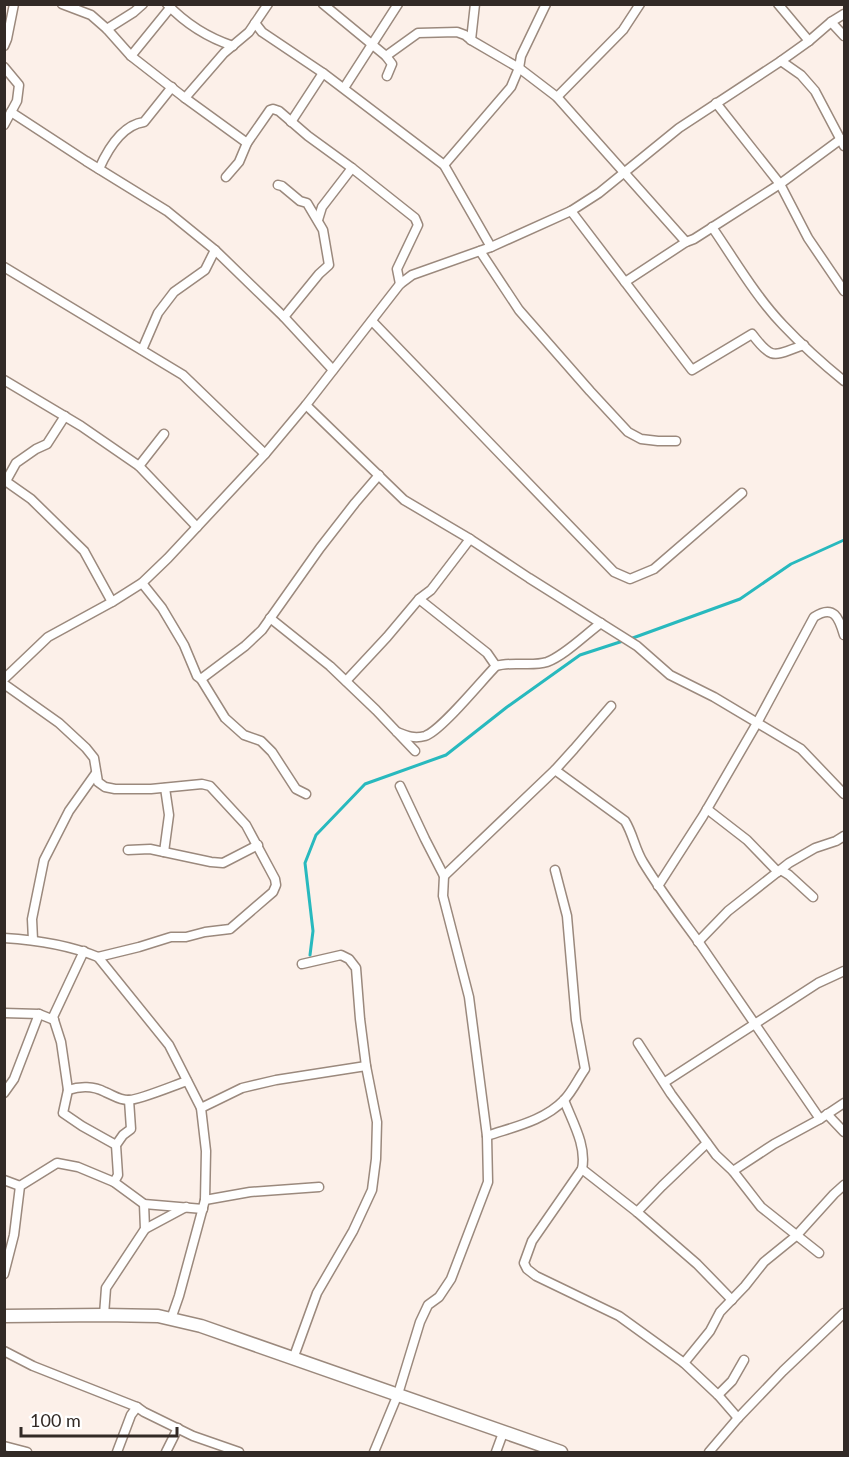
<svg xmlns="http://www.w3.org/2000/svg" width="849" height="1457" viewBox="0 0 849 1457" font-family="Lato,sans-serif">
<style>
.lines{fill:none;stroke-linecap:round;stroke-linejoin:round}
.stream{stroke:#28b9be;stroke-width:3}
.minor-casing{stroke:#9b897d;stroke-width:11}
.secondary-casing{stroke:#9b897d;stroke-width:15}
.minor{stroke:#fff;stroke-width:8}
.secondary{stroke:#fff;stroke-width:12}
</style>
<rect width="100%" height="100%" fill="#fcf0e9"/>
<g class="lines">
<g class="stream">
<polyline points="630,639 740,599 791,564 844,540"/>
<polyline points="310,955 313,931 305,863 316,835 365,784 446,755 507,707 580,655 623,641"/>
</g>
<defs>
<g id="minor">
<polyline points="62,4 91,15 107,29 131,56 185,98 247,143"/>
<path d="M167 4C185 23 209 38 233 46"/>
<polyline points="323,4 386,56 392,64 387,76"/>
<polyline points="778,4 809,41"/>
<polyline points="831,22 844,36"/>
<polyline points="255,23 262,32 323,73 444,165 491,247"/>
<polyline points="107,29 134,12 143,4"/>
<polyline points="471,40 475,4"/>
<polyline points="4,46 7,39 14,4"/>
<polyline points="131,56 170,8"/>
<polyline points="386,56 418,33 457,32 465,35 471,40 519,68 557,97 686,242"/>
<polyline points="781,61 801,75 815,91 844,146"/>
<polyline points="4,67 19,85 17,101 4,125"/>
<polyline points="344,88 398,4"/>
<polyline points="557,97 623,30 640,4"/>
<polyline points="185,98 224,53 249,32 268,4"/>
<polyline points="716,103 780,184 808,238 844,291"/>
<polyline points="11,112 86,161 167,211 215,250 284,317 333,370"/>
<polyline points="291,122 323,73"/>
<polyline points="444,165 511,87 519,68 521,56 546,4"/>
<path d="M99 169C107 151 122 125 144 122L172 87"/>
<polyline points="226,177 239,162 247,143 270,110 273,109 279,111 308,136 352,168 415,218 418,225 397,269 400,284"/>
<polyline points="278,185 282,186 300,201 307,203 323,230 329,265 319,274 284,317"/>
<path d="M571 211 692 370 752 334C773 362 774 355 804 345"/>
<polyline points="318,220 322,207 352,168"/>
<path d="M712 227C734 259 756 297 783 325 802 345 823 364 844 381"/>
<polyline points="480,251 519,310 590,391 628,432 641,439 658,441 676,441"/>
<polyline points="4,267 183,375 265,454"/>
<polyline points="625,282 686,242 694,239 780,184 841,139"/>
<polyline points="372,321 614,572 630,579 654,569 742,493"/>
<polyline points="142,350 158,313 174,292 205,270 215,250"/>
<polyline points="4,380 81,426 139,466 197,527"/>
<polyline points="306,405 404,500 470,539 529,578 637,646 670,675 714,697 801,749 844,794"/>
<polyline points="139,466 164,434"/>
<polyline points="4,480 31,499 84,551 112,602"/>
<polyline points="6,481 16,463 36,449 47,444 65,416"/>
<polyline points="142,583 162,608 184,645 197,676 201,679 225,718 244,735 261,741 272,752 296,789 306,794"/>
<polyline points="419,599 487,653 496,666"/>
<polyline points="270,618 330,666 376,710 415,751"/>
<polyline points="4,679 48,637 112,602 142,583 168,558 265,454 306,405 400,284 412,275 491,247 571,211 599,193 679,128 781,61 809,41 831,22 844,14"/>
<polyline points="201,679 245,646 262,630 320,548 355,503 379,475"/>
<polyline points="346,681 387,637 419,599 431,590 470,539"/>
<polyline points="4,684 59,723 86,748 94,758 98,782 105,787 115,789 151,789 202,784 210,786 246,825 275,879 276,885 273,892 230,929 205,932 186,937 171,937 139,947 98,957"/>
<path d="M397 732C407 736 414 739 425 736 441 731 482 680 496 666 513 661 531 667 547 662 564 656 586 634 601 623"/>
<path d="M555 770 625 821C633 834 635 849 643 862 660 890 679 915 698 941 739 1000 779 1060 820 1119"/>
<polyline points="707,809 747,840 778,872"/>
<polyline points="128,850 150,849 211,862 223,863 258,845"/>
<polyline points="164,852 169,815 165,788"/>
<polyline points="781,870 789,875 813,897"/>
<polyline points="444,876 555,770 574,749 611,706"/>
<path d="M658 886 703 816 757 723 814 617C834 604 839 618 844 635"/>
<path d="M4 938C36 940 69 945 98 957L169 1045 201 1108 206 1151 205 1200 179 1296 171 1319"/>
<polyline points="33,940 32,919 44,860 69,811 96,773"/>
<polyline points="698,942 728,911 789,863 815,848 836,841 844,836"/>
<polyline points="84,951 53,1017 61,1042 68,1090 63,1113 82,1126 116,1145"/>
<polyline points="4,1013 39,1014 54,1020"/>
<polyline points="638,1043 671,1094 716,1155 733,1171 761,1207 819,1253"/>
<polyline points="665,1082 818,983 844,971"/>
<path d="M68 1090C80 1086 94 1086 105 1092 113 1095 119 1100 128 1100 137 1101 175 1085 187 1081"/>
<polyline points="4,1093 14,1079 39,1014"/>
<path d="M564 1100C572 1121 587 1146 582 1169L532 1241 524 1263 527 1269 536 1276 619 1316 684 1363 718 1395 738 1418"/>
<polyline points="201,1108 242,1088 276,1080 366,1066"/>
<polyline points="827,1114 844,1132"/>
<path d="M487 1136C513 1127 544 1121 564 1100 572 1092 578 1079 585 1069L576 1020 567 916 555 870"/>
<polyline points="582,1169 637,1212 697,1264 732,1300"/>
<polyline points="733,1171 774,1144 820,1119 844,1103"/>
<polyline points="4,1180 20,1186"/>
<polyline points="114,1182 118,1175 116,1145 123,1135 131,1129 129,1100"/>
<polyline points="205,1200 250,1192 319,1187"/>
<polyline points="637,1212 662,1186 707,1143"/>
<polyline points="145,1229 186,1207"/>
<polyline points="4,1274 14,1235 20,1186 57,1163 78,1167 114,1182 144,1204 203,1209"/>
<polyline points="104,1315 106,1288 145,1229 144,1204"/>
<polyline points="4,1351 33,1366 137,1407 144,1412 193,1436 239,1452"/>
<polyline points="293,1359 317,1293 353,1231 372,1190 376,1159 377,1122 366,1066 360,1019 356,968 349,959 341,955 302,964"/>
<polyline points="684,1363 710,1331 720,1312 745,1286 764,1262 796,1236 834,1194 844,1185"/>
<polyline points="718,1395 732,1381 744,1360"/>
<polyline points="4,1446 27,1452"/>
<polyline points="117,1452 131,1415 137,1407"/>
<polyline points="166,1452 178,1428"/>
<polyline points="374,1452 398,1394 420,1322 428,1305 439,1297 451,1279 488,1182 487,1136 469,997 443,896 444,876 425,839 400,786"/>
<polyline points="496,1452 503,1433"/>
<polyline points="709,1452 738,1418 783,1371 844,1313"/>
</g>
<polyline id="secondary" points="4,1316 104,1315 158,1316 201,1326 561,1452"/>
</defs>
<use href="#minor" class="minor-casing"/>
<use href="#secondary" class="secondary-casing"/>
<use href="#minor" class="minor"/>
<use href="#secondary" class="secondary"/>
</g>
<rect width="849" height="1457" fill="none" stroke="#322a26" stroke-width="12"/>
<path d="M21 1427v9h156v-9" fill="none" stroke="#322a26" stroke-width="3"/>
<text x="30" y="1427" font-size="18" fill="#322a26" stroke="#ffffff" stroke-width="4.5" paint-order="stroke">100 m</text>
</svg>
